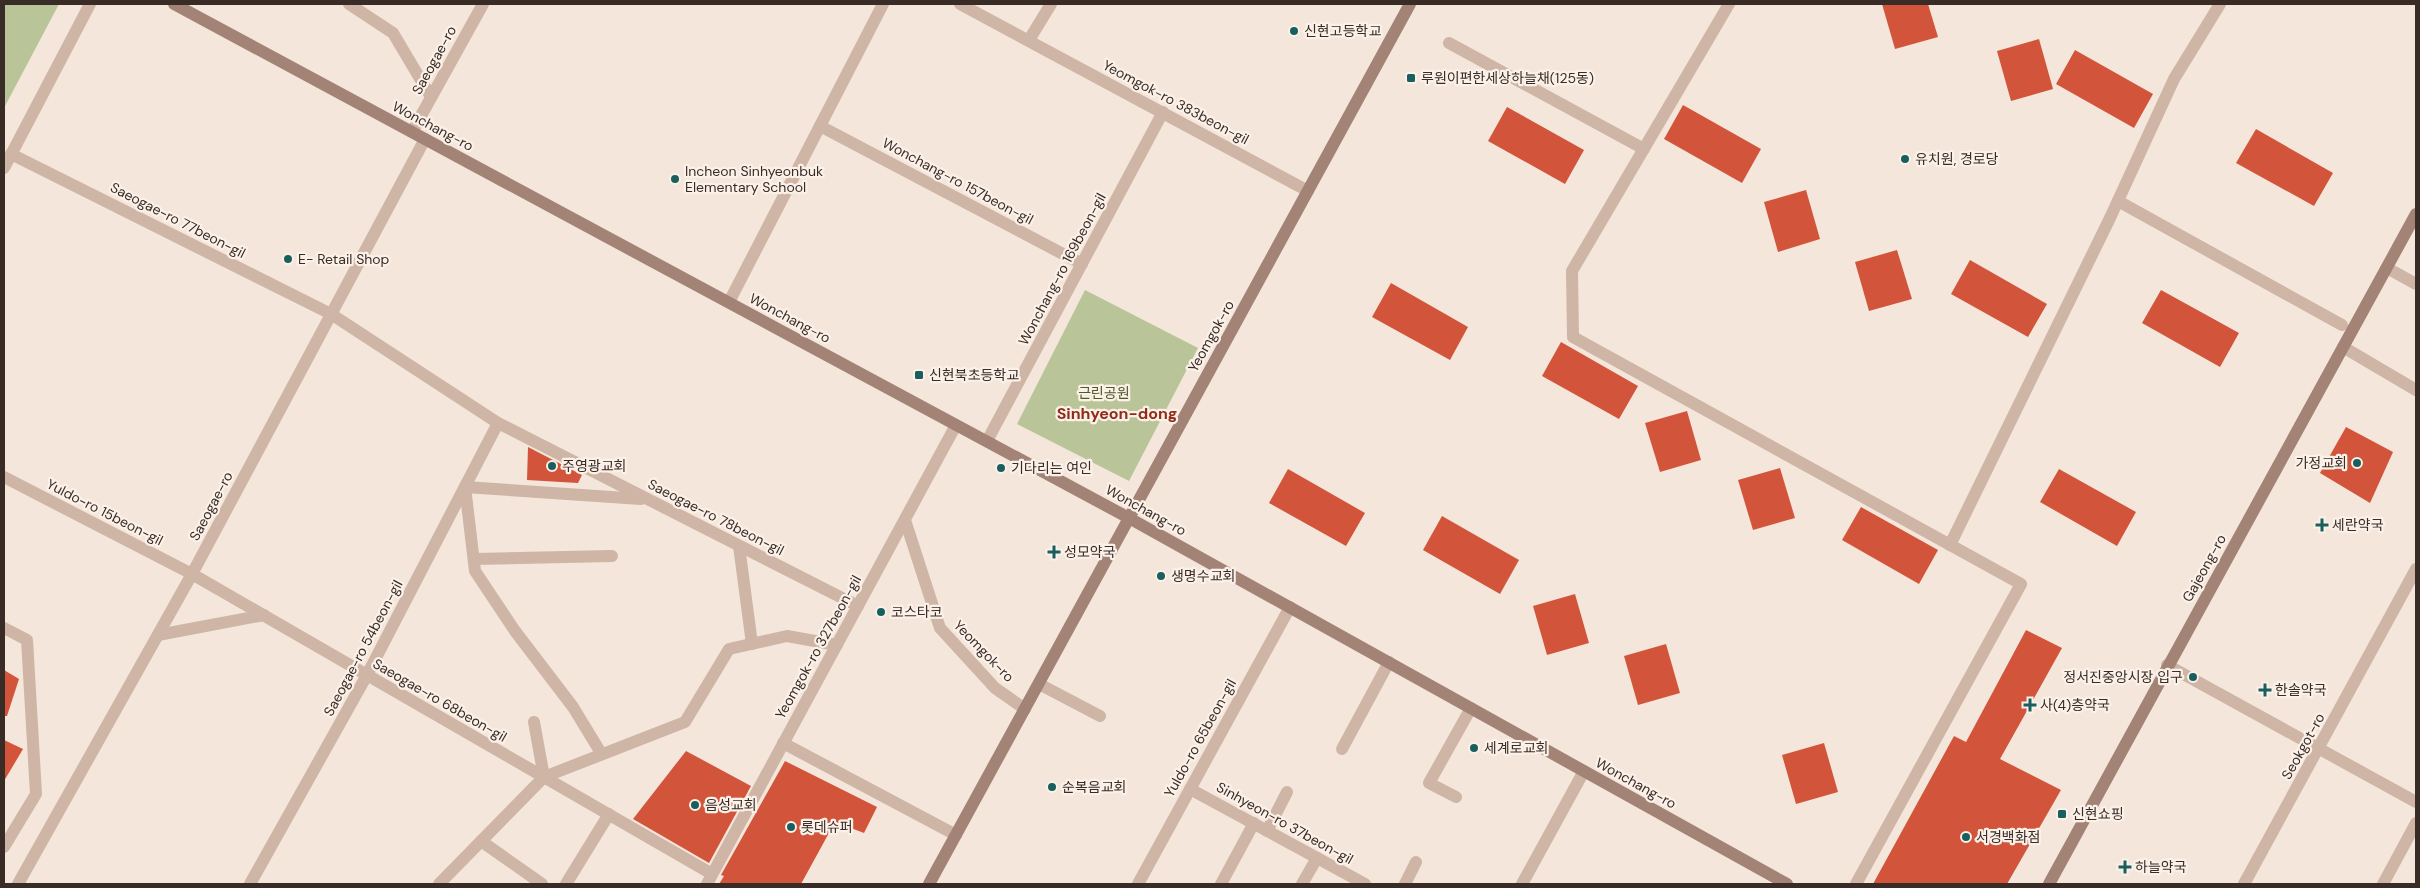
<svg xmlns="http://www.w3.org/2000/svg" width="2420" height="888" viewBox="0 0 2420 888" font-family="'DM Sans','Noto Sans KR',sans-serif">
<style>
.green{fill:#b9c599}
.building{fill:#d2553b}
.lines{fill:none;stroke-linecap:round;stroke-linejoin:round}
.street{stroke:#ceb5a5;stroke-width:12}
.secondary{stroke:#a28376;stroke-width:12}
.poi-dot{fill:#185f5e;stroke:#fbf1e8;stroke-width:2}
.labels{text-anchor:middle;dominant-baseline:central;stroke-width:4.5;stroke-linejoin:round;paint-order:stroke}
.poi-label{font-size:14px;fill:#392c27;stroke:#fbf1e8;text-anchor:start}
.street-label{font-size:14px;fill:#392c27;stroke:#fbf1e8}
.park-label{font-size:14px;fill:#4b5a28;stroke:#fbf1e8}
.quarter-label{font-size:16px;font-weight:bold;fill:#902c18;stroke:#fbf1e8}
</style>
<rect width="100%" height="100%" fill="#f4e6db"/>
<g class="green">
<polygon points="4,4 59,4 4,108"/>
<polygon points="1085,290 1198,348 1129,481 1017,424"/>
</g>
<g class="building">
<polygon points="1882,4 1928,4 1938,37 1895,49"/>
<polygon points="2039,39 2053,89 2011,101 1997,51"/>
<polygon points="2075,50 2153,94 2134,128 2056,84"/>
<polygon points="1683,105 1761,149 1742,183 1664,139"/>
<polygon points="1507,107 1584,150 1565,184 1488,141"/>
<polygon points="2256,129 2333,173 2314,206 2236,163"/>
<polygon points="1806,190 1820,239 1778,252 1764,202"/>
<polygon points="1897,250 1912,299 1869,311 1855,262"/>
<polygon points="1970,260 2047,304 2028,337 1951,294"/>
<polygon points="1391,283 1468,327 1450,360 1372,317"/>
<polygon points="2161,290 2239,333 2220,367 2142,323"/>
<polygon points="1561,342 1638,386 1619,419 1542,376"/>
<polygon points="1687,411 1701,460 1660,472 1645,423"/>
<polygon points="2346,427 2393,452 2370,503 2320,473"/>
<polygon points="528,447 582,475 578,483 527,480"/>
<polygon points="1780,468 1795,518 1753,530 1738,480"/>
<polygon points="1288,469 1365,513 1346,546 1269,503"/>
<polygon points="2059,469 2136,512 2117,546 2040,502"/>
<polygon points="1861,507 1938,550 1919,584 1842,540"/>
<polygon points="1442,516 1519,560 1500,594 1423,550"/>
<polygon points="1575,594 1589,643 1547,655 1533,606"/>
<polygon points="2026,630 2062,648 2000,759 2061,790 2007,884 1873,884 1954,736 1966,742"/>
<polygon points="1666,644 1680,693 1638,705 1624,656"/>
<polygon points="4,670 19,679 7,716 4,716"/>
<polygon points="4,740 23,749 4,781"/>
<polygon points="1824,743 1838,792 1796,804 1782,755"/>
<polygon points="686,751 751,786 709,863 633,819"/>
<polygon points="785,761 877,807 864,833 835,822 801,884 719,884 724,876 721,875"/>
</g>
<g class="lines">
<g class="street">
<polyline points="349,4 393,33 431,97"/>
<polyline points="960,4 1308,191"/>
<polyline points="1729,4 1572,271 1573,337 2021,584 1856,884"/>
<polyline points="1029,40 1051,4"/>
<polyline points="1449,43 1644,149"/>
<polyline points="820,126 1082,264"/>
<polyline points="412,132 483,4"/>
<polyline points="11,154 331,314 498,423 858,606"/>
<polyline points="4,168 90,4"/>
<polyline points="2118,201 2342,325"/>
<polyline points="2387,268 2416,284"/>
<polyline points="729,302 883,4"/>
<polyline points="2343,347 2416,390"/>
<polyline points="987,441 1163,112"/>
<polyline points="4,477 192,574 712,874"/>
<polyline points="905,520 940,628 995,688 1025,709"/>
<polyline points="1950,545 2110,218 2174,79 2220,4"/>
<polyline points="739,546 752,644"/>
<polyline points="474,559 612,556"/>
<polyline points="4,628 27,640 36,794 4,847"/>
<polyline points="158,635 264,615"/>
<polyline points="2167,665 2416,802"/>
<polyline points="1039,684 1100,716"/>
<polyline points="534,722 544,777"/>
<polyline points="783,743 956,835"/>
<polyline points="1342,749 1389,662"/>
<polyline points="601,753 573,707 515,631 475,571 465,487 641,499"/>
<polyline points="1190,789 1365,884"/>
<polyline points="1456,797 1429,783 1471,708"/>
<polyline points="1267,831 1287,792"/>
<polyline points="481,841 542,884"/>
<polyline points="18,884 192,574 425,139"/>
<polyline points="250,884 367,675 498,423"/>
<polyline points="439,884 544,777 685,722 729,649 787,636 837,645"/>
<polyline points="566,884 609,814"/>
<polyline points="707,884 956,425"/>
<polyline points="1138,884 1290,607"/>
<polyline points="1221,884 1254,823"/>
<polyline points="1302,884 1317,858"/>
<polyline points="1405,884 1416,862"/>
<polyline points="1522,884 1584,771"/>
<polyline points="2244,884 2416,569"/>
<polyline points="2383,884 2416,823"/>
</g>
<g class="secondary">
<polyline points="174,4 1129,518 1787,884"/>
<polyline points="929,884 1410,4"/>
<polyline points="2049,884 2416,214"/>
</g>
</g>
<g class="poi-dot">
<circle cx="1294" cy="31" r="5"/>
<rect x="1406" y="73" width="10" height="10" rx="2.5"/>
<circle cx="1905" cy="159" r="5"/>
<circle cx="675" cy="179" r="5"/>
<circle cx="288" cy="259" r="5"/>
<rect x="914" y="370" width="10" height="10" rx="2.5"/>
<circle cx="2357" cy="463" r="5"/>
<circle cx="552" cy="466" r="5"/>
<circle cx="1001" cy="468" r="5"/>
<path d="M2319.5 517.5h5v5h5v5h-5v5h-5v-5h-5v-5h5z"/>
<path d="M1051.5 544.5h5v5h5v5h-5v5h-5v-5h-5v-5h5z"/>
<circle cx="1161" cy="576" r="5"/>
<circle cx="881" cy="612" r="5"/>
<circle cx="2193" cy="677" r="5"/>
<path d="M2262.5 682.5h5v5h5v5h-5v5h-5v-5h-5v-5h5z"/>
<path d="M2027.5 697.5h5v5h5v5h-5v5h-5v-5h-5v-5h5z"/>
<circle cx="1474" cy="748" r="5"/>
<circle cx="1052" cy="787" r="5"/>
<circle cx="695" cy="805" r="5"/>
<rect x="2057" y="809" width="10" height="10" rx="2.5"/>
<circle cx="791" cy="827" r="5"/>
<circle cx="1966" cy="837" r="5"/>
<path d="M2122.5 859.5h5v5h5v5h-5v5h-5v-5h-5v-5h5z"/>
</g>
<g class="labels">
<g class="poi-label">
<text x="1304" y="31">신현고등학교</text>
<text x="1421" y="78">루원이편한세상하늘채(125동)</text>
<text x="1915" y="159">유치원, 경로당</text>
<text x="685" y="171">Incheon Sinhyeonbuk<tspan x="685" dy="16">Elementary School</tspan></text>
<text x="298" y="259">E- Retail Shop</text>
<text x="929" y="375">신현북초등학교</text>
<text x="2347" y="463" text-anchor="end">가정교회</text>
<text x="562" y="466">주영광교회</text>
<text x="1011" y="468">기다리는 여인</text>
<text x="2332" y="525">세란약국</text>
<text x="1064" y="552">성모약국</text>
<text x="1171" y="576">생명수교회</text>
<text x="891" y="612">코스타코</text>
<text x="2183" y="677" text-anchor="end">정서진중앙시장 입구</text>
<text x="2275" y="690">한솔약국</text>
<text x="2040" y="705">사(4)층약국</text>
<text x="1484" y="748">세계로교회</text>
<text x="1062" y="787">순복음교회</text>
<text x="705" y="805">음성교회</text>
<text x="2072" y="814">신현쇼핑</text>
<text x="801" y="827">롯데슈퍼</text>
<text x="1976" y="837">서경백화점</text>
<text x="2135" y="867">하늘약국</text>
</g>
<g class="street-label">
<text transform="translate(434 60) rotate(-61)">Saeogae-ro</text>
<text transform="translate(1176 102) rotate(28)">Yeomgok-ro 383beon-gil</text>
<text transform="translate(433 126) rotate(28)">Wonchang-ro</text>
<text transform="translate(958 181) rotate(28)">Wonchang-ro 157beon-gil</text>
<text transform="translate(178 220) rotate(27)">Saeogae-ro 77beon-gil</text>
<text transform="translate(1062 269) rotate(-62)">Wonchang-ro 169beon-gil</text>
<text transform="translate(790 318) rotate(28)">Wonchang-ro</text>
<text transform="translate(1211 336) rotate(-61)">Yeomgok-ro</text>
<text transform="translate(211 506) rotate(-62)">Saeogae-ro</text>
<text transform="translate(1146 510) rotate(29)">Wonchang-ro</text>
<text transform="translate(105 512) rotate(27)">Yuldo-ro 15beon-gil</text>
<text transform="translate(716 517) rotate(27)">Saeogae-ro 78beon-gil</text>
<text transform="translate(2204 568) rotate(-61)">Gajeong-ro</text>
<text transform="translate(818 647) rotate(-61)">Yeomgok-ro 327beon-gil</text>
<text transform="translate(363 648) rotate(-62)">Saeogae-ro 54beon-gil</text>
<text transform="translate(984 651) rotate(46)">Yeomgok-ro</text>
<text transform="translate(440 700) rotate(30)">Saeogae-ro 68beon-gil</text>
<text transform="translate(1200 738) rotate(-61)">Yuldo-ro 65beon-gil</text>
<text transform="translate(2303 746) rotate(-61)">Seokgot-ro</text>
<text transform="translate(1636 783) rotate(29)">Wonchang-ro</text>
<text transform="translate(1285 823) rotate(29)">Sinhyeon-ro 37beon-gil</text>
</g>
<g class="park-label">
<text x="1104" y="393">근린공원</text>
</g>
<g class="quarter-label">
<text x="1117" y="413">Sinhyeon-dong</text>
</g>
</g>
<rect width="2420" height="888" fill="none" stroke="#392c27" stroke-width="10"/>
</svg>
